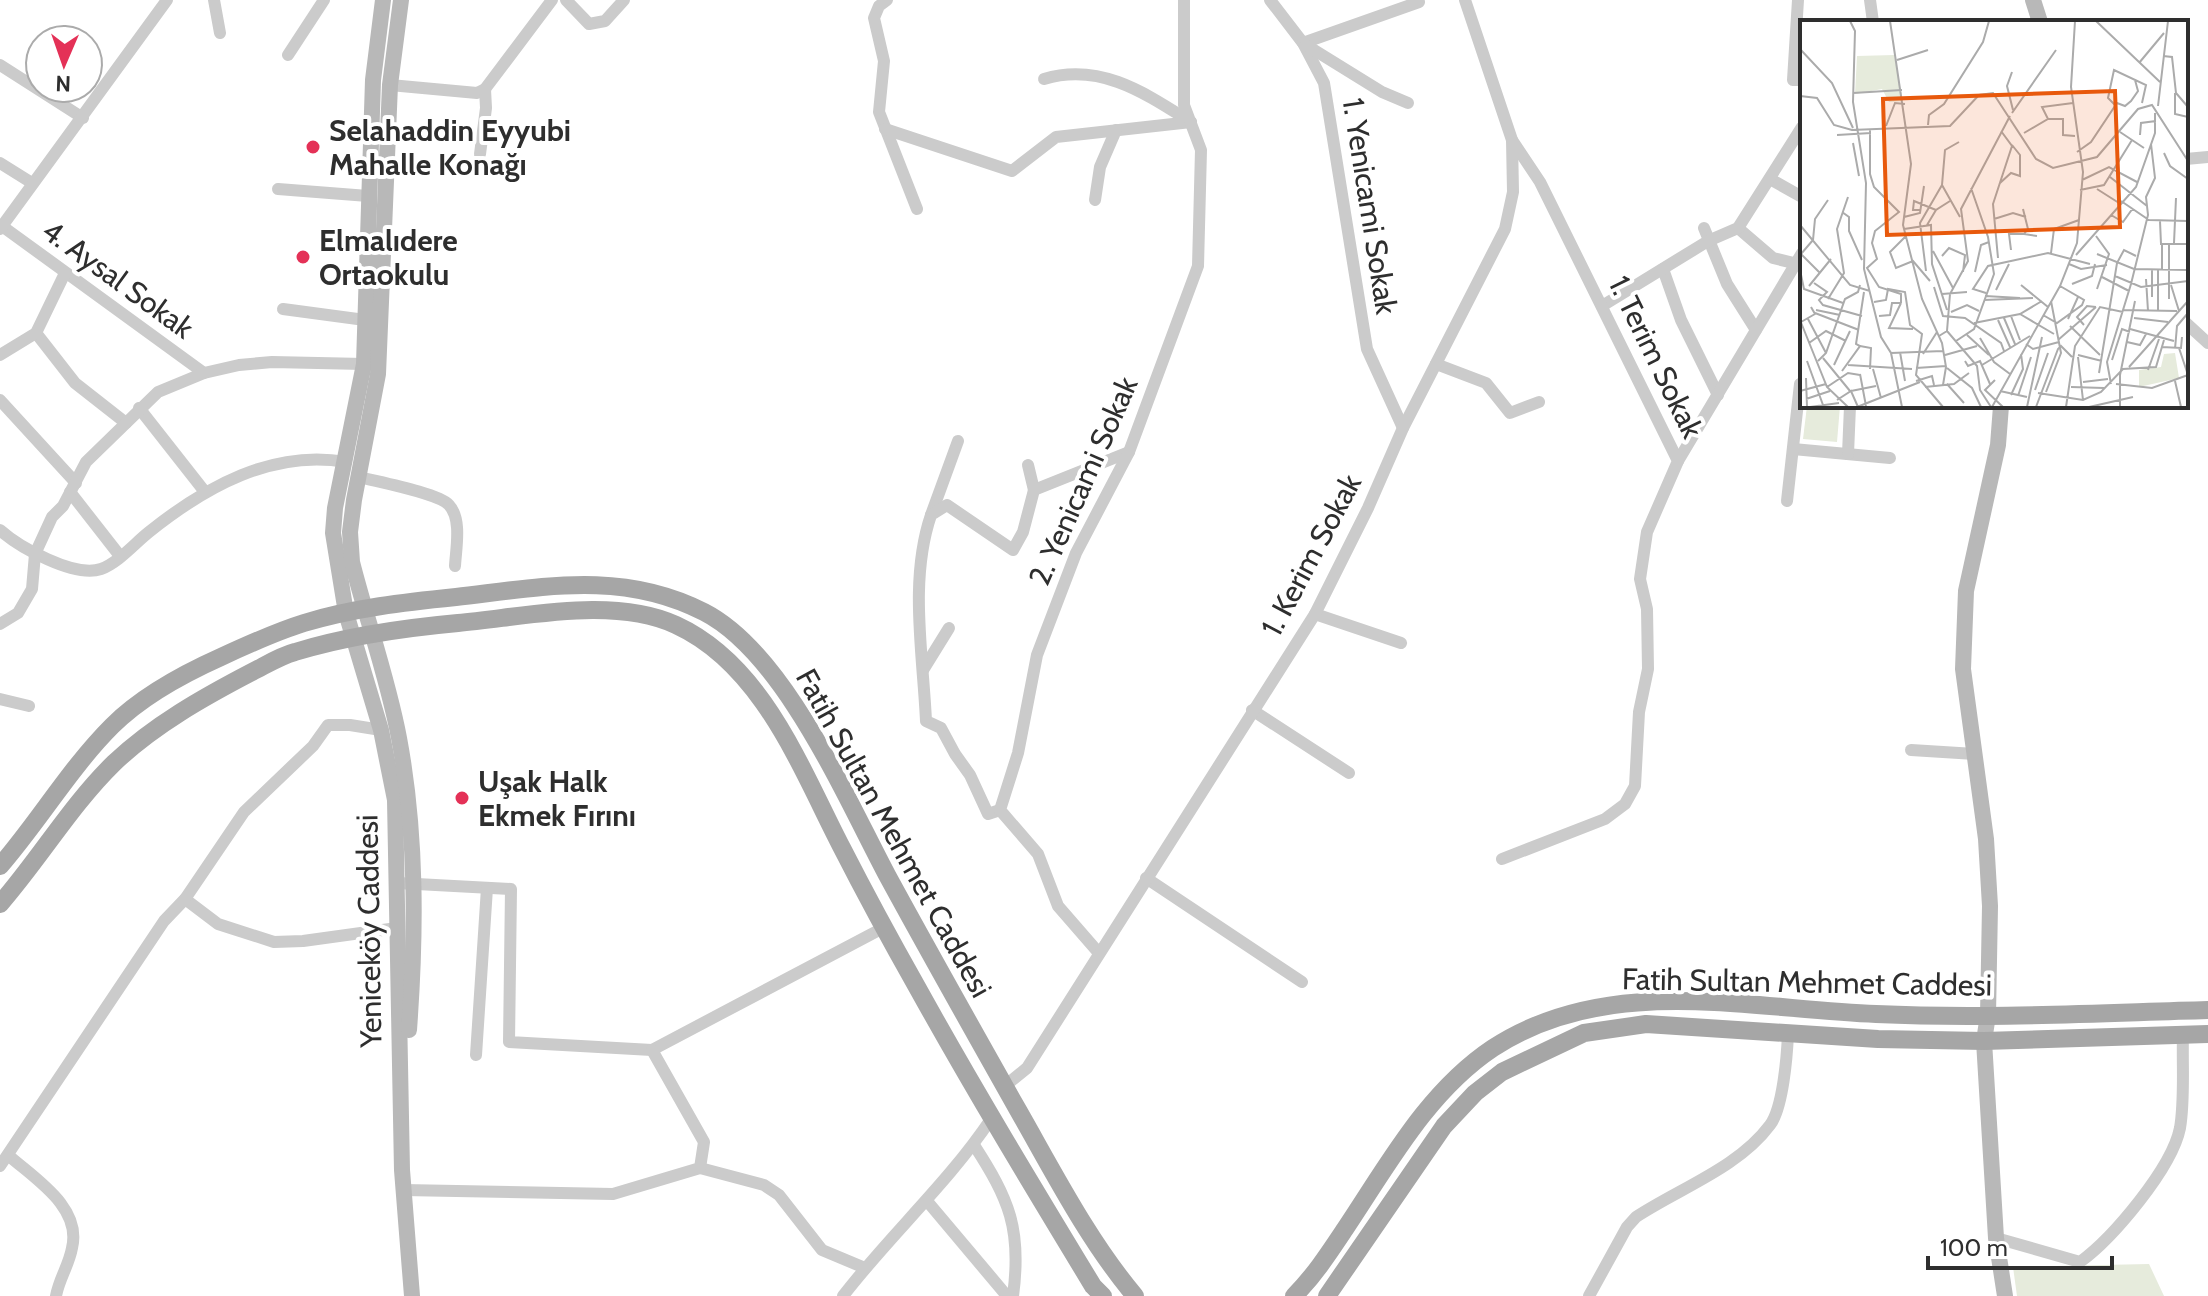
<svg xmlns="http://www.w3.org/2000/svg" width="2208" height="1296" viewBox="0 0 2208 1296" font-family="Cabin,sans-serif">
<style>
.green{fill:#e6ebdc}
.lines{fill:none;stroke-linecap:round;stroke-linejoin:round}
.street{stroke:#cbcbcb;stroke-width:12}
.secondary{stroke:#b8b8b8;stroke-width:16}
.primary{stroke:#a6a6a6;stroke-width:18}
.poi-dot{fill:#e43157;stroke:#fff;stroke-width:3}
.labels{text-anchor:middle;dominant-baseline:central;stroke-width:8;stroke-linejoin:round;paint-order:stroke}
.poi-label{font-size:30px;font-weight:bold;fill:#2e2e2e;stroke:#fff;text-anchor:start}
.street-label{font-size:30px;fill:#2e2e2e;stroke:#fff}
.inset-road{fill:none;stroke:#ababab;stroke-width:2}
.view{fill:#e8590c;fill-opacity:0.15;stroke:#e8590c;stroke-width:4}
.inset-edge{fill:none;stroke:#2e2e2e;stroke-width:4}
</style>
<rect width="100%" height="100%" fill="#fff"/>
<g class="green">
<polygon points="1807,406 1840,406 1837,442 1803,439"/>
<polygon points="2149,1264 2164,1296 2017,1296 2013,1267"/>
</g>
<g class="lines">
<g class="street">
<polyline points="214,0 220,33"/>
<polyline points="566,0 589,24 605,21 624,0"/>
<polyline points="887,0 879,6 874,18 884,61 879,112 917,209"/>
<polyline points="1270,0 1303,43 1324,83 1367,349 1403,428"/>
<polyline points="1798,0 1793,80 1802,80"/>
<polyline points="1870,0 1873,22"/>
<polyline points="1303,43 1419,2"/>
<polyline points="1306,45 1382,92 1408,103"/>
<polyline points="288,55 324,0"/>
<polyline points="0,65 83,118"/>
<path d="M1044 79C1100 62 1145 93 1191 122"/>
<polyline points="390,85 477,93 485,89 552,0"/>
<polyline points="885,129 1012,171 1056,137 1191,122"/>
<polyline points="480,154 486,108 485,89"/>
<polyline points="2186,159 2208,157"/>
<polyline points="0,163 32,183"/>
<polyline points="1770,179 1802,197"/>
<polyline points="278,189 368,196"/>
<polyline points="1095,200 1100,167 1116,130"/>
<polyline points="2,226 204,373"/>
<polyline points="1704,228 1727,284 1756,330"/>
<polyline points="1738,228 1773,258 1802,265"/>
<polyline points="0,229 167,0"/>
<polyline points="1663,269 1681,320 1718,395"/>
<polyline points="1602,306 1708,241 1738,228 1802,127"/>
<polyline points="283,309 365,320"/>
<polyline points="2186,323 2208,343"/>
<polyline points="36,333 75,383 126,423"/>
<polyline points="0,355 36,333 65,273"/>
<polyline points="1436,364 1486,383 1510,413 1539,402"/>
<polyline points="0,400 76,483"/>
<polyline points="139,408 205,492"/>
<polyline points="1793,449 1890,458"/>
<polyline points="1848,454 1850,406"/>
<polyline points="1678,461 1802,253"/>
<polyline points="1028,465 1034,490"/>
<path d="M359 477C378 482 438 493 449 505 462 519 456 548 455 566"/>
<polyline points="70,492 120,556"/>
<polyline points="1787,501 1800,384"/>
<polyline points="931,515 958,441"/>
<path d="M0 530C19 547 74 578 101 569 118 563 135 543 149 532 205 487 273 449 346 462"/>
<polyline points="1315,614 1401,643"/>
<polyline points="0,624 18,613 32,589 35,554 52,517 63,506 86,462 158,392 204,373 239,365 272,362 364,364"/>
<polyline points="923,670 949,628"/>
<polyline points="0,699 29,706"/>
<polyline points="1252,710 1349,773"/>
<polyline points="1911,750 1975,754"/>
<path d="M1000 810 988 814 970 775 955 754 941 728 926 721C923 654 909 580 931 515L947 505 1013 550 1023 532 1034 490 1129 452"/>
<polyline points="1502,859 1605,819 1625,804 1635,786 1639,712 1648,669 1647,609 1640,579 1647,532 1678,461 1540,182 1512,140"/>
<polyline points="1146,878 1302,982"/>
<polyline points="398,883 511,889 509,1042 652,1050 883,928"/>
<polyline points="185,899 218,924 274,942 303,941 397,928"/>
<polyline points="1098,952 1058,906 1038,854 1000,810 1018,753 1037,655 1076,553 1129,452 1198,266 1201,150 1184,105 1184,0"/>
<polyline points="476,1055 487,888"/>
<polyline points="1005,1086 1027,1068 1315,614 1368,508 1403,428 1505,229 1513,192 1512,140 1465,0"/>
<path d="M974 1145C1009 1199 1022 1229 1013 1296"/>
<path d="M8 1155C35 1179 82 1207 72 1248 69 1265 59 1279 56 1296"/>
<polyline points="0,1166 164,921 185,899 244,812 313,746 328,725 350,725 381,730"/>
<polyline points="700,1168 764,1185 779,1195 822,1250 865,1268"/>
<polyline points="403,1190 613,1194 700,1168 704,1142 652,1050"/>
<polyline points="927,1201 1007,1296"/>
<path d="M1996 1238 2080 1262C2113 1238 2172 1168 2180 1128 2185 1099 2182 1064 2183 1034"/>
<path d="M843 1296C890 1235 948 1183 991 1119"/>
<path d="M1589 1296 1627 1227 1636 1217C1680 1188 1738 1168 1770 1125 1783 1108 1787 1056 1788 1034"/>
</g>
<g class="secondary">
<polyline points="383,0 373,80 364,364 335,508 333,533 346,613 381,730 395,800 402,1170 412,1296"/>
<path d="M401 0 390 85 378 374 354 500 350 532 352 562C367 621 388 679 399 738 417 834 416 934 409 1030"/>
<polyline points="2033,0 2040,22"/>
<polyline points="2001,406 1998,445 1966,591 1963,669 1986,839 1990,906 1988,1015 1984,1041 1996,1238 2005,1296"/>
</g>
<g class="primary">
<path d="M0 866C39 821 70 768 112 726 142 696 183 674 221 657 249 644 275 632 304 623 353 608 406 602 456 597 543 587 622 570 704 612 784 653 845 796 887 875 930 954 974 1032 1018 1110 1054 1173 1088 1240 1135 1296"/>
<path d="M0 904C40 858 71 805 114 763 154 725 204 697 252 672 266 665 280 656 295 652 347 636 403 628 458 623 525 617 613 596 676 625 763 665 801 769 842 848 866 895 891 941 917 987 973 1088 1033 1187 1093 1286L1103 1296"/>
<path d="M1294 1296C1314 1276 1329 1253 1345 1229 1388 1165 1427 1092 1493 1048 1608 973 1748 1009 1876 1014 1987 1019 2098 1013 2208 1010"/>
<polyline points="1327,1296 1444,1126 1475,1093 1502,1072 1584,1033 1646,1024 1878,1039 1984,1041 2208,1034"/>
</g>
</g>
<g class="poi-dot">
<circle cx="313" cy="147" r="8"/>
<circle cx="303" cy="257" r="8"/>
<circle cx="462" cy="798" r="8"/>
</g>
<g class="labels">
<g class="poi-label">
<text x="329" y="130">Selahaddin Eyyubi<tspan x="329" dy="34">Mahalle Konağı</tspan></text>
<text x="319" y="240">Elmalıdere<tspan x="319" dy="34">Ortaokulu</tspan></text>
<text x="478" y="781">Uşak Halk<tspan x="478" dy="34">Ekmek Fırını</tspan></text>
</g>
<g class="street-label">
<text transform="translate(1370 206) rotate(81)">1. Yenicami Sokak</text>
<text transform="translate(118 279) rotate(36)">4. Aysal Sokak</text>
<text transform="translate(1656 357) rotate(64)">1. Terim Sokak</text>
<text transform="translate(1083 481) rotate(-66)">2. Yenicami Sokak</text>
<text transform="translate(1311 555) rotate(-62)">1. Kerim Sokak</text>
<text transform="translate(894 833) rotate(61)">Fatih Sultan Mehmet Caddesi</text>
<text transform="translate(369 931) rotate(-91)">Yeniceköy Caddesi</text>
<text transform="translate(1807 982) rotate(1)">Fatih Sultan Mehmet Caddesi</text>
</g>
</g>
<g transform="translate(1800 20)">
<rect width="388" height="388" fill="#fff"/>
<path d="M94 35 103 81 89 82 82 69 55 74 57 36ZM375 333 379 358 339 367V350L361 347 364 334Z" fill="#e6ebdc"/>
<path class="inset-road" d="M50 1 55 11 53 82 66 163 64 249 81 317 91 333 102 387M90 1 111 144 103 205 122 279 142 323 146 347 143 365M296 1 360 62M0 29 32 63 53 108M363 36 372 37 376 73 388 87M97 40 128 30M339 43 364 13M212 52 207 66 213 90M53 73 102 70M375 73V94L388 97M0 76 17 78 34 105 52 110 150 106 179 75 193 73 236 139 253 148 297 137 338 89 352 85 388 141M315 85 308 78 314 50 346 65 342 83M358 86 368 1M212 93 256 30M248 99 242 87 273 83M128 105 129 95 144 84 183 22 189 1M86 106 95 83 105 84M70 109V154L74 167 99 192 75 211 72 223 77 239 67 248 79 267 101 274V283M320 112 344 128M224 113 248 99H263V115L275 116M37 115 71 113M340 115 341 103 356 101M159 122 145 130 142 165 160 197M53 123 59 156M277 132 291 122 317 83 325 86 331 81 338 71 335 60M364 133 370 146 388 159M310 157 347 186M282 160 309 147 337 162M200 163 211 153 220 156V135L212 125M297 169 319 183M280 170 304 165 332 120M321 181 349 200 388 201M223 189 228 209 224 214 237 216M121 190H113L114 181 136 190M42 192 49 197V211L62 240M311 195 323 202 333 188M104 197 120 193 124 166M194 199 213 193 226 197M360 201 361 224H388M0 205 50 265 70 271M127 205 136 190 150 181M104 209 131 205 132 244 147 290M106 216 90 232 96 248 113 241 130 261M296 216 309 234 297 269M369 223V279M374 223 376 178M362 224V249M211 230 209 214H224M133 231 153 268M251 233 254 209 279 200M1 234 13 220 15 199 28 180M1 234 20 253M297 234 334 249 388 250M276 235 336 167 355 113V93M142 236 149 228 165 235 163 252M198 238 193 184 212 126 201 111M269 244 281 249 307 245M352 249V277M0 250 4 269 43 283M126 251 120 203 142 165M175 252 181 225 189 222M315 256 341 267 388 261M302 257 329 271M346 259 348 291M14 263 27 272 19 280 23 285 62 296M272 264 292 256 295 244M221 265 248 287M371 265 379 291M9 266 31 239M134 267 143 296 165 298 201 323 204 331M196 270 209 244M186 273 173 269 188 246 248 233 290 244M142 274 167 272M185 276 220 278M28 279 44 253 37 209 48 177M184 280 233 278M74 282 86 280 88 269 105 272 110 305 122 314 116 355 143 387M101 283 89 308 113 309M16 290 40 295M323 290 377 291M358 290V249M151 292 167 285 179 291M15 293 59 310M220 294 254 314M243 295 257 303 282 285 284 280 260 266M79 296 90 295 92 283H100M211 296 220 320M204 298 215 324M334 298 368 302M8 299 26 333M268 299 278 277M0 300 27 367 48 387M198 300 210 327M1 302 15 294 11 287M174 303 220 294 242 281M284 305 277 297 287 286 296 287M270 306 300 335M330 309 374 321M147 311 177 346 180 370 191 387M167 315 189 335M139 316 147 311 150 274 168 241 161 189 210 96M180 318 194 342 210 354M258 320 296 287M156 321 174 309 194 254 188 217 171 168M327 322 340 325 346 314M9 323 26 311 46 321M226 324 233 329 259 322M60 326 71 328 70 349M362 327 381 328 382 317M379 328 388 355M375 329 377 306 388 293M100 332 105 361M91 333 143 331M123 334 137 312M145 335 177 326M278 335 302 341M278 337 283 380M23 338 50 371M312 340 322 309 330 312M7 341 23 385M18 341 26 333 45 279 58 272 60 265M165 341 168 346 180 341 190 364M34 345 50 311M48 345 112 349M182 345 230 316M329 347 388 281M116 348 146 346M147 348 172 368 181 387M73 349 81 378M348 350 359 319M42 351 60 326 56 324 64 272M299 353 317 243 324 230 336 236M60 354 66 386M6 358 7 387M195 360 185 370 203 387M116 361 132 356 134 365M375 361 381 387M283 362 308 359M147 364 164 383M311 364 307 342 331 264 348 195 346 177 355 158 351 124M316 364 352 368 388 355M27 367 48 353 60 355M125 367 154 364 169 353M271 367 304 368M235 370 248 333M0 371 26 364M51 371 76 366M200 371 227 377M246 372 261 333 251 281M238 373 283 380 301 372 323 349 356 347 364 320M211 375 223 349 221 334M218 376 231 337M6 379 30 371M37 380 51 371 58 387M10 387 39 383M57 387 120 362M192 387 260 266 277 223 283 152 271 67 275 1M227 387 242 317M236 387 258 329 261 326 272 337M266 387 275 326 300 287 323 292M289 387 333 377M320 387V355L335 281"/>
<path class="view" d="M315 71 320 207 87 215 83 79Z"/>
<rect width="388" height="388" class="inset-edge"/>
</g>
<g transform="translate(64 64) rotate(182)"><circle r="38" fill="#ffffff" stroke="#ababab" stroke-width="2"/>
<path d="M0-6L14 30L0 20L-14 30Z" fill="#e43157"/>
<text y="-12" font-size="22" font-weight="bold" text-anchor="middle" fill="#2e2e2e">N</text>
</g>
<path d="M1928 1256v12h184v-12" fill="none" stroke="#2e2e2e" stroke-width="4"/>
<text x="1940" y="1256" font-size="24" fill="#2e2e2e" stroke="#ffffff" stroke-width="6" paint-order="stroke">100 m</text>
</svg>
